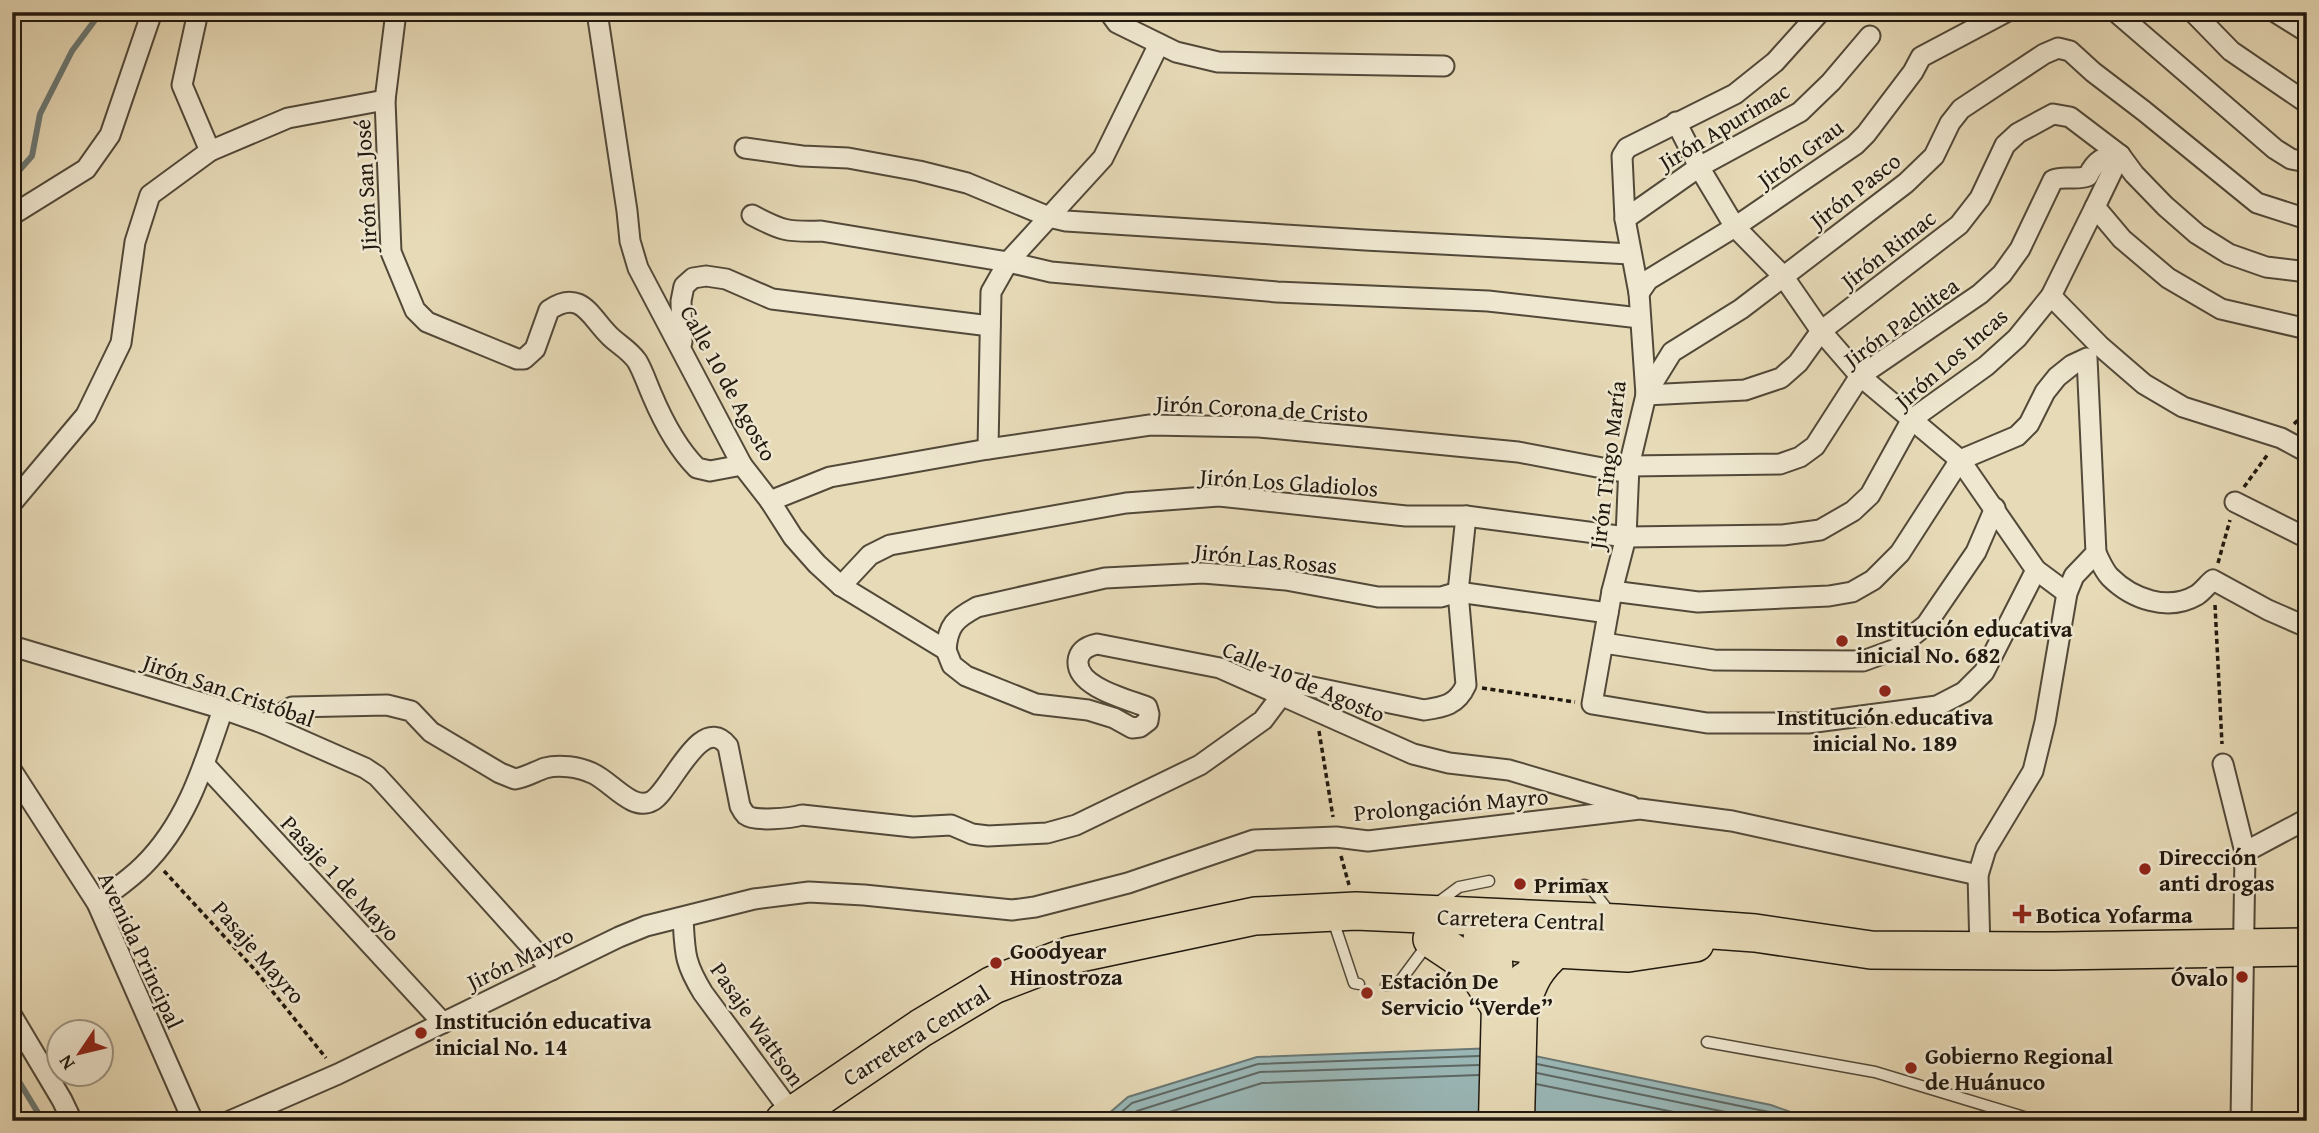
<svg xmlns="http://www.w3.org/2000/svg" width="2319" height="1133" viewBox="0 0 2319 1133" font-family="'Gentium Book Plus',serif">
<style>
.water{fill:#9ab8b8;stroke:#6a7874;stroke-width:2}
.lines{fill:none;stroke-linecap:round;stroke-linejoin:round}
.shore{stroke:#5e6864;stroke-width:2}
.stream{stroke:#6a7874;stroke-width:6}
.lane-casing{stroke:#524939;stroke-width:13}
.street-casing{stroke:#524939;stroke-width:23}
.primary-casing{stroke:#21190f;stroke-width:35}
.highway-casing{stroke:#21190f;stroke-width:40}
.path{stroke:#21190f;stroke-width:3.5;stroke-dasharray:5 3.5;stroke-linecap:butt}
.lane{stroke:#efe7d0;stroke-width:10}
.street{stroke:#efe7d0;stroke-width:19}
.primary{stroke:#e7dab7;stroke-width:32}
.highway{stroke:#e7dab7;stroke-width:37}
.poi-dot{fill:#8f2418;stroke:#efe7d0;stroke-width:2.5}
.labels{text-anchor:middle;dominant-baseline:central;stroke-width:5;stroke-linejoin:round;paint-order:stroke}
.street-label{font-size:23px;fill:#21190f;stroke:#efe7d0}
.poi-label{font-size:23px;font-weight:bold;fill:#21190f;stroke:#efe7d0;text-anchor:start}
</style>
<rect width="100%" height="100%" fill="#e7dab7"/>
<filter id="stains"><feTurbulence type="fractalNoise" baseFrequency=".00286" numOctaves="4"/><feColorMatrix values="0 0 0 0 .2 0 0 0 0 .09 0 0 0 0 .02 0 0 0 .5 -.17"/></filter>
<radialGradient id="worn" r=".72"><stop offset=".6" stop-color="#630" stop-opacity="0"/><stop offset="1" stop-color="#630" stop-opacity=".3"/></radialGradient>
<polygon class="water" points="1496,1048 1771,1105 1816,1121 1100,1121 1128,1097 1257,1057"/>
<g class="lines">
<g class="shore">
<polyline points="1537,1064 1769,1112 1795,1121"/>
<polyline points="1537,1073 1769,1121"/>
<polyline points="1536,1084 1718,1121"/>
<polyline points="1111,1121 1132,1103 1258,1064 1479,1056"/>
<polyline points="1125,1121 1137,1111 1260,1072 1479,1065"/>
<polyline points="1141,1121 1262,1083 1479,1075"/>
</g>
<g class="stream">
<polyline points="12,175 16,174 32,156 40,114 72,51 101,12"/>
<polyline points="12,1070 43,1121"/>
</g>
<defs>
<g id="lane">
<polyline points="1584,885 1590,887 1611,914"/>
<polyline points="1436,904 1459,887 1489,881"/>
<polyline points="1335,926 1354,983 1359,984"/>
<polyline points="1386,985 1398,984 1427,945"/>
<polyline points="1707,1042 1875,1072 2037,1121"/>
</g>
<g id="street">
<polyline points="198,12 182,85 210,151"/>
<path d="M396 12 385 100 391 252 415 310 427 322 517 359H524L535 349 549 310C583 287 591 320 613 339 621 346 630 351 637 361 643 371 647 384 652 395 663 421 677 448 697 468L710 471 742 465"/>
<path d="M597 12 627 211 630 241 638 268 742 465 770 501 793 537 817 564 841 586 946 650 952 665 966 676 1036 704 1088 710 1114 718 1132 728 1140 727 1148 721 1149 714 1147 707C1127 699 1076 687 1078 661 1079 650 1088 646 1097 644L1220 668 1413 754 1449 763 1509 770 1631 806"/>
<polyline points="1109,12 1117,23 1176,52 1218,62 1444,66"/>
<polyline points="1820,12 1775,62 1735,94 1627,148 1622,156 1625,219 1639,293 1646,395 1629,466 1626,537 1612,591 1592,704 1707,723 1808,723 1937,706 1964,692 1984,672 2036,570"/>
<polyline points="2116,12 2275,149 2291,159 2307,162"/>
<polyline points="2193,12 2231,51 2307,103"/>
<polyline points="2275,12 2307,32"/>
<polyline points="1676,122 1699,167 1735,227 1783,276 1821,331 1860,376 1960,460 2036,570 2067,593"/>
<polyline points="745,148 802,156 848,158 919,171 967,183 1049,217 1066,221 1365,240 1631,254"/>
<polyline points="2120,155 2095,207 2122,239 2168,278 2221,309 2307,329"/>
<polyline points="12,215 86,169 110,135 152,12"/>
<path d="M752 215C782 231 787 232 821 231L1008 262 1051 272 1277 292 1488 301 1640 318"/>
<polyline points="1625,219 1699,167 1800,112 1831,82 1870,36"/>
<polyline points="1639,293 1648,280 1735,227 1855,145 1866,134 1913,72 1921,57 2006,12"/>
<polyline points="2051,296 2100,346 2144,384 2183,407 2281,438 2307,452"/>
<polyline points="682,342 681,301 684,286 693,278 706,276 726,279 772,299 990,326"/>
<polyline points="1646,394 1672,352 1741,309 1906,183 1934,156 1950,123 1961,109 2044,54 2058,48 2070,51 2093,72 2144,111 2257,203 2307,219"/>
<polyline points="1646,395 1745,390 1781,378 1798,363 1821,331 1959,225 1980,198 2005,145 2018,133 2053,114 2070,117 2120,155 2134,174 2165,206 2197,234 2229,254 2266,267 2307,272"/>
<polyline points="988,449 991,292 1008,262 1103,158 1159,44"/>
<path d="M770 501 830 477 988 449 1150 425 1259 427 1518 452 1618 471 1629 466 1780 464 1800 457 1815 446 1860 376 1980 294 2002 274 2020 249 2053 180C2066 175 2074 181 2088 176 2095 161 2104 155 2120 155"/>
<polyline points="2235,502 2307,538"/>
<polyline points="12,503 86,415 121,343 135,242 150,195 210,151 288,118 385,100"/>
<path d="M2096 553C2100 561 2104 571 2110 577 2132 599 2168 612 2197 595 2203 591 2208 584 2213 580L2268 610 2307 627"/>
<polyline points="841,586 870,555 890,545 1126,503 1219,496 1406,516 1466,516 1626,537 1783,535 1820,530 1853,511 1870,495 1912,419 1986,366 2017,338 2051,296 2095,207"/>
<polyline points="1612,591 1698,602 1829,596 1852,592 1873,580 1900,553 1960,460 2017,436 2029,424 2045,392 2057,377 2072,365 2087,358 2096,553 2074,576 2067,593 2045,722 2033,771 1986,849 1978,875 1980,950"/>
<polyline points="1604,643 1714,660 1863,661 1896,649 1926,625 1976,552 1995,508"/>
<polyline points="12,646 223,709 265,724 365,768 377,776 389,789 552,970"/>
<path d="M946 650C948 625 955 619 977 607L1105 578 1203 573 1286 580 1378 597H1441L1458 592 1608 613"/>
<path d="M1259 676 1424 710C1444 707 1457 705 1466 685L1458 592 1466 516"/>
<path d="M265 724 292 707 387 705 411 711 431 732 500 773 515 779C526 777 534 772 545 768 559 764 579 767 592 773 611 781 632 812 652 801 671 791 701 711 728 746L740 806C741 808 744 813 746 815 755 822 791 818 802 815L913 827 951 825 972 834 988 836 1047 833 1076 825 1200 765 1263 720 1281 696"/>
<polyline points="204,764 443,1023"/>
<polyline points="2223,764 2245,852 2241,1121"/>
<polyline points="12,771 97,903 193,1121"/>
<polyline points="2245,852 2307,819"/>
<path d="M97 903C112 891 129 880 143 866 187 823 204 765 223 709"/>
<path d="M683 918C685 953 684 962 703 993L797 1120"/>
<polyline points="12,1016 62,1100 72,1121"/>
<polyline points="230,1121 338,1074 619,937 646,926 754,899 809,892 864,895 1012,910 1035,907 1128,883 1254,840 1336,837 1368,841 1640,809 1732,821 1978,875"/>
</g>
<g id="primary">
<polyline points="1495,1121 1498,1004 1495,939 1511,921"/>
<polyline points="1518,1121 1521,1005 1524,979"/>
</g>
<g id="highway">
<polyline points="1432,939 1456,955 1480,976 1498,1004"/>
<polyline points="1482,939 1495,939 1556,949 1628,953 1695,943"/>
<path d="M1521 1005C1529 980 1535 967 1556 949"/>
<polyline points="784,1121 921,1028 993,985 1071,955 1255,916 1356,911 1617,923 1755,933 1871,950 2054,951 2307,947"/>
</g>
</defs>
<use href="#lane" class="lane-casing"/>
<use href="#street" class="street-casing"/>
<use href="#primary" class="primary-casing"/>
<use href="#highway" class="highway-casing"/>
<g class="path">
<polyline points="2294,424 2307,411"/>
<polyline points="2244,487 2268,454"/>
<polyline points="2218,563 2230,520"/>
<polyline points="2215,605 2222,744"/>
<polyline points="1482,688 1575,702"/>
<polyline points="1319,731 1333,817"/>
<polyline points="1341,856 1349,885"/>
<polyline points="164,871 256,971 326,1058"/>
<polyline points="12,1089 26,1121"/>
</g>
<use href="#lane" class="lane"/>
<use href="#street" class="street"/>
<use href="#primary" class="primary"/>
<use href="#highway" class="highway"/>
</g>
<g class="poi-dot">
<circle cx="1842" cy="641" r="7"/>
<circle cx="1885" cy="691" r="7"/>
<circle cx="2145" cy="869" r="7"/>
<circle cx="1520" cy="884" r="7"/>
<path d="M2018.5 903.5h7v7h7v7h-7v7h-7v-7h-7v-7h7z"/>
<circle cx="996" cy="963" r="7"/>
<circle cx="2242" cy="977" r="7"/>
<circle cx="1367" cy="993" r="7"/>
<circle cx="421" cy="1033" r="7"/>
<circle cx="1911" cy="1068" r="7"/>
</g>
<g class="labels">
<g class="street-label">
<text transform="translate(1724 126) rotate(-31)">Jirón Apurimac</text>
<text transform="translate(1800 153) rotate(-36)">Jirón Grau</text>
<text transform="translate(365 185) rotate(-93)">Jirón San José</text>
<text transform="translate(1855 190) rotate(-38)">Jirón Pasco</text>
<text transform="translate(1888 249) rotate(-38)">Jirón Rimac</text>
<text transform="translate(1901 322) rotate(-36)">Jirón Pachitea</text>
<text transform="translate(1951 358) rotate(-41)">Jirón Los Incas</text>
<text transform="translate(729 383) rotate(61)">Calle 10 de Agosto</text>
<text transform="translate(1262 408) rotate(3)">Jirón Corona de Cristo</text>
<text transform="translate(1607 465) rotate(-83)">Jirón Tingo María</text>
<text transform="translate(1289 482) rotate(4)">Jirón Los Gladiolos</text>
<text transform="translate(1266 558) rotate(6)">Jirón Las Rosas</text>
<text transform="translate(1304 681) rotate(23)">Calle 10 de Agosto</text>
<text transform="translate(229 690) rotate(19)">Jirón San Cristóbal</text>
<text transform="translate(1451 804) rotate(-5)">Prolongación Mayro</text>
<text transform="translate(341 878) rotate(47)">Pasaje 1 de Mayo</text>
<text transform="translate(1521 919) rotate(2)">Carretera Central</text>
<text transform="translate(141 950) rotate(65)">Avenida Principal</text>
<text transform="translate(259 952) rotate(49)">Pasaje Mayro</text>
<text transform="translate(520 958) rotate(-26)">Jirón Mayro</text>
<text transform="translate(758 1024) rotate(55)">Pasaje Wattson</text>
<text transform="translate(916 1035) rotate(-32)">Carretera Central</text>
</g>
<g class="poi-label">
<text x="1856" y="628">Institución educativa<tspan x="1856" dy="26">inicial No. 682</tspan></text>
<text x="1885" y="716" text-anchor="middle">Institución educativa<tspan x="1885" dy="26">inicial No. 189</tspan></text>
<text x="2159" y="856">Dirección<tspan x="2159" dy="26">anti drogas</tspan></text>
<text x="1534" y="884">Primax</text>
<text x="2036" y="914">Botica Yofarma</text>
<text x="1010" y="950">Goodyear<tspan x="1010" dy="26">Hinostroza</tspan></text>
<text x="2228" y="977" text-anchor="end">Óvalo</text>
<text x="1381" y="980">Estación De<tspan x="1381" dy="26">Servicio “Verde”</tspan></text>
<text x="435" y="1020">Institución educativa<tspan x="435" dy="26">inicial No. 14</tspan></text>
<text x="1925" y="1055">Gobierno Regional<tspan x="1925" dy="26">de Huánuco</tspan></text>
</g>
</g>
<rect width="2319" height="1133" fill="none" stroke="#e7dab7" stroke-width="42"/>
<rect x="14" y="14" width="2291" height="1105" fill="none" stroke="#21190f" stroke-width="3.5"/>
<rect x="21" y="21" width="2277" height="1091" fill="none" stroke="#21190f" stroke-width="2"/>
<g transform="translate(80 1053) rotate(235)"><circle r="33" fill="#efe7d0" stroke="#9d9583" stroke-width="2"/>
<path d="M0-5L12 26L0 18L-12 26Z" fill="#8f2418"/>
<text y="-10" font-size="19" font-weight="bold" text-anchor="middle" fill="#21190f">N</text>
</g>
<rect width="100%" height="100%" filter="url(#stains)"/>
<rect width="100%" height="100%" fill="url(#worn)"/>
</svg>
